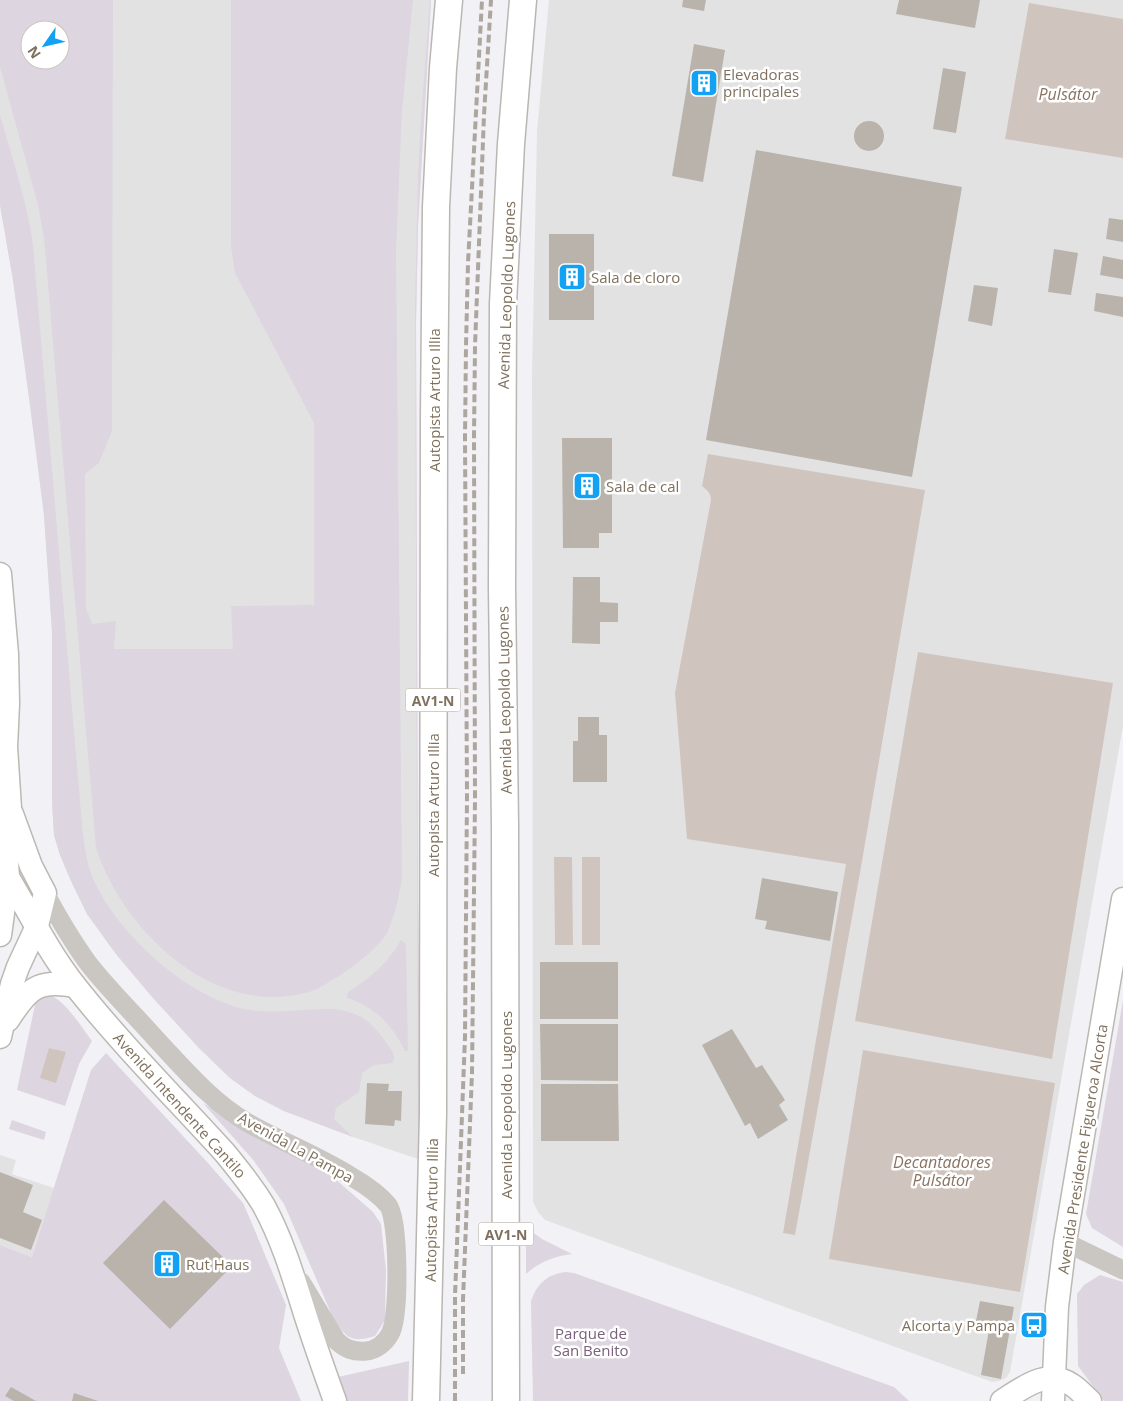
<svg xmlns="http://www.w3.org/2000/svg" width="1123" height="1401" viewBox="0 0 1123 1401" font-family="'Open Sans',sans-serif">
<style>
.built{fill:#e3e2e3;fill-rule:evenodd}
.green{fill:#ddd5e0;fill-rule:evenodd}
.water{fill:#d0c5be}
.building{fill:#b9b3ab}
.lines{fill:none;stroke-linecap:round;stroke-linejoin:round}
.major-casing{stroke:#bcb8b2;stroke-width:25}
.highway-casing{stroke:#bab7b2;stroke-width:29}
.minor{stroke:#cac6c2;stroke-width:19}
.major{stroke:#fff;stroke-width:22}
.highway{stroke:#fff;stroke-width:26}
.rail{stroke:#aca69e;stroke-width:4;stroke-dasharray:8 4;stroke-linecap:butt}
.labels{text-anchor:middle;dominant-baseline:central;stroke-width:5;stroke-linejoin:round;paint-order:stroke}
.shield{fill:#fff;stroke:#a59c8e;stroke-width:1}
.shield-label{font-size:14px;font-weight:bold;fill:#7f715d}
.poi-label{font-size:15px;fill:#7f715d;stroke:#fff;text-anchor:start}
.street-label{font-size:15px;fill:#7f715d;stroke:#fff}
.park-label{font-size:15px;fill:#7a617c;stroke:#fff}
.water-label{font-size:16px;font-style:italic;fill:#8a7262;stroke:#fff}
</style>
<rect width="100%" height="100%" fill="#f2f1f6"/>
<g class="built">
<path d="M0 0H431L418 226 416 324 418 902 421 1160 353 1137 284 1111 255 1096 230 1078 199 1048 153 998 116 954 87 914 71 881 60 855 54 835 52 802V631L44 515 30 405 13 280 0 205ZM30 30H60V60H30Z"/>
<polygon points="549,0 1123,0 1123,726 1010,1372 1006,1378 999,1381 992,1382 545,1220 538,1212 533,1202 532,375 537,131"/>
<polygon points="0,1155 16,1160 12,1174 54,1188 32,1257 0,1245"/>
</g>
<g class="green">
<path d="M0 0H113L112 431 99 463 85 474 86 608 92 624 116 621 114 649H233L231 606 314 605V423L235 273 231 246V0H413L402 112 396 252 402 878C399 896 395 916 387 933 379 947 353 967 339 976 328 982 317 991 305 993 212 1017 123 930 96 848L44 238 38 205 0 67ZM30 30H60V60H30Z"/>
<polygon points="430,0 431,0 418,226 416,324 418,902 421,1160 418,1160 415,305 418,174 421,120"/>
<path d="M0 115C12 158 27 201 33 245L81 813C83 833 84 853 91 873 112 930 189 1000 250 1010 275 1014 301 1009 326 1009 332 1009 339 1009 345 1011 352 1013 360 1015 366 1020 373 1025 392 1047 394 1056 394 1058 393 1061 393 1063L374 1065 362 1073 359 1092 336 1108 334 1119 353 1137 284 1111 255 1096 230 1078 199 1048 153 998 116 954 87 914 71 881 60 855 54 835 52 802V631L44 515 30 405 13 280 0 205Z"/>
<path d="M401 940 406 944 408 1051H405C394 1027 373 1005 347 998L348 992C369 979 389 962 401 940Z"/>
<path d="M48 995C64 998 82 1028 92 1041L79 1064 65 1106 17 1090 36 1000 38 998Z"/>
<polygon points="1123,1000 1123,1247 1092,1228 1086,1214"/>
<polygon points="106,1053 208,1163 243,1203 253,1226 286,1305 279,1348 301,1401 0,1401 0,1245 32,1257 91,1070"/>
<path d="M203 1103 267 1141 325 1170 373 1212 381 1224 386 1270 385 1320 375 1336C351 1343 348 1339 334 1320L284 1204 254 1161Z"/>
<polygon points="12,1120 46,1132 44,1140 9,1129"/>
<path d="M528 1229 542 1239 572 1254C555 1256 539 1262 526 1274V1230Z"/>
<path d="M566 1272 574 1273 894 1387 909 1401H533L531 1301C537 1284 547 1274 566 1272Z"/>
<polygon points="1100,1275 1123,1282 1123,1401 1104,1401 1078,1366 1077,1294 1084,1285"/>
<polygon points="409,1361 408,1401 346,1401 338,1377"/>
</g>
<g class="water">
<polygon points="1029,3 1123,19 1123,158 1005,139"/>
<path d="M708 454 925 490 861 867 795 1235 783 1233 846 864 687 839 675 693 711 500C711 493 707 490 702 486Z"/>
<polygon points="918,652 1113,683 1052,1059 855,1021"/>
<polygon points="554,857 572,857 573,945 555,945"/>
<rect x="582" y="857" width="18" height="88"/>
<polygon points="49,1048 66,1052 56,1083 40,1078"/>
<polygon points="863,1050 1055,1083 1020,1292 829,1259"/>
</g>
<g class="building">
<polygon points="683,0 706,0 704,11 682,7"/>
<polygon points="899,0 980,0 975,28 896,14"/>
<polygon points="694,44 725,50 703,182 672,176"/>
<polygon points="943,68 966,72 956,133 933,129"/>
<circle cx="869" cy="136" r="15"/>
<polygon points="756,150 962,187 912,477 706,440"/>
<polygon points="1109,218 1123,220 1123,242 1106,239"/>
<rect x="549" y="234" width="45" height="86"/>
<polygon points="1054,249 1078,253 1071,295 1048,292"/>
<polygon points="1103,256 1123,260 1123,279 1100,275"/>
<polygon points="974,285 998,288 992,326 968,321"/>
<polygon points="1096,293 1123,297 1123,317 1094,311"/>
<polygon points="562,438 612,438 612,533 599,533 599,548 563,548"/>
<polygon points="573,577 600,577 600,602 618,603 618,622 600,622 600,644 572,643"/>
<polygon points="578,717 599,717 599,735 607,735 607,782 573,782 573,741 578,741"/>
<polygon points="762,878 838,892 830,941 765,929 767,921 755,919"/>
<rect x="540" y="962" width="78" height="57"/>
<polygon points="540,1024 618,1024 618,1081 541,1080"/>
<polygon points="732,1029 756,1068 762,1065 785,1100 779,1105 788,1120 758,1139 750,1123 745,1126 702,1045"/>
<polygon points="367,1083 389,1084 388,1091 402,1091 401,1121 395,1120 394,1126 365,1124"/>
<polygon points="541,1084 618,1084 619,1141 541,1141"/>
<polygon points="0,1172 33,1185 23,1212 42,1220 31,1250 0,1238"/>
<polygon points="164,1200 232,1266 170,1329 103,1263"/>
<polygon points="980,1301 1014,1307 1001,1379 981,1375 990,1324 976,1321"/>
<polygon points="11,1387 36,1401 14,1401 5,1396"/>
<polygon points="74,1393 98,1401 72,1401"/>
</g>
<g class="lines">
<defs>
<g id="major">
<polyline points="0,574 7,654 8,704 6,747 10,808 6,849 8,877 0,935"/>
<path d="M8 877C30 914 49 953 76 987 122 1045 175 1098 225 1153 239 1170 253 1187 264 1206 283 1241 294 1279 306 1317 315 1345 325 1373 335 1401"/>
<path d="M8 1020C28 989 37 979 75 986"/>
<polyline points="0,1037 12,984 18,967 37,926 45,893 31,866 12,814"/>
<path d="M1002 1401C1024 1387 1047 1368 1072 1385 1079 1389 1084 1396 1090 1401"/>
<polyline points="1053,1401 1057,1307 1065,1242 1123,899"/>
</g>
<g id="highway">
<polyline points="426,1401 433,1114 434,417 436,207 443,68 449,0"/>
<polyline points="506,1401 505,826 502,587 503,304 511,144 523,0"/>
</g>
</defs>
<use href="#major" class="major-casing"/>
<use href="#highway" class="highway-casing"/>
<g class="minor">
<path d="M45 893C58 917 72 941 88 963 109 990 134 1014 156 1039 184 1069 212 1102 248 1123 282 1142 319 1156 352 1177 364 1184 378 1193 388 1205 399 1219 400 1317 390 1334 385 1343 376 1350 366 1351 353 1352 345 1349 336 1340L301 1282"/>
<polyline points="1065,1242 1123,1270"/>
</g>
<use href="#major" class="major"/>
<use href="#highway" class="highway"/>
<g class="rail">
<polyline points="463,1374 463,1300 472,1073 475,800 474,436 475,346 484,115 491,0"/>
<polyline points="455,1401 455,1296 465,1037 467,795 465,437 466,346 468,263 482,0"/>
</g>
</g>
<defs>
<symbol id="building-square" viewBox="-11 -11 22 22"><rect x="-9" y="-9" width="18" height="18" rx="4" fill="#13a1f3" stroke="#fff"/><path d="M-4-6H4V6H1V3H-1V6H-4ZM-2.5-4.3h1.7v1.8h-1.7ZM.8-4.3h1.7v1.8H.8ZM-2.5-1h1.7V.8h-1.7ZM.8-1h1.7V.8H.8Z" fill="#fff"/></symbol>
<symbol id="bus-square" viewBox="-11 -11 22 22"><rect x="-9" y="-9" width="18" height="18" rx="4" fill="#13a1f3" stroke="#fff"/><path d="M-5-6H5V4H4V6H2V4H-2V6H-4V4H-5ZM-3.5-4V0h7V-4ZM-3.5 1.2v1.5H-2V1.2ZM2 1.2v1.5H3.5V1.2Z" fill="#fff"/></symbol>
</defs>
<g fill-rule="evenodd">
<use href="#building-square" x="688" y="67" width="32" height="32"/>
<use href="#building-square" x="556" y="261" width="32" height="32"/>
<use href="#building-square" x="571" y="470" width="32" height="32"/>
<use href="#building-square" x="151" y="1248" width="32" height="32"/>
<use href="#bus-square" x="1018" y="1309" width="32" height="32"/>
</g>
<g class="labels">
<g class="shield">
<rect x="405.5" y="688.5" width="55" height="23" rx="4"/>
<rect x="478.5" y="1222.5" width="55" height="23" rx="4"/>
</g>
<g class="shield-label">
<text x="433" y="700">AV1-N</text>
<text x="506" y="1234">AV1-N</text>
</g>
<g class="poi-label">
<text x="723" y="74">Elevadoras<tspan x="723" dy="17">principales</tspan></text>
<text x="591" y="277">Sala de cloro</text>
<text x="606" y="486">Sala de cal</text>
<text x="186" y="1264">Rut Haus</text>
<text x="1015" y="1325" text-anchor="end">Alcorta y Pampa</text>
</g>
<g class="street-label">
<text transform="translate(506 295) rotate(-88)">Avenida Leopoldo Lugones</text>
<text transform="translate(434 400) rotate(-90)">Autopista Arturo Illia</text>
<text transform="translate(504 700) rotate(-91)">Avenida Leopoldo Lugones</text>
<text transform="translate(433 805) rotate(-90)">Autopista Arturo Illia</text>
<text transform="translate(180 1105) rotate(48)">Avenida Intendente Cantilo</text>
<text transform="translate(506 1105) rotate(-90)">Avenida Leopoldo Lugones</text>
<text transform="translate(296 1147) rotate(29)">Avenida La Pampa</text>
<text transform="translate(1082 1149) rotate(-81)">Avenida Presidente Figueroa Alcorta</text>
<text transform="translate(431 1210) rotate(-89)">Autopista Arturo Illia</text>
</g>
<g class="park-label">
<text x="591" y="1333">Parque de<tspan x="591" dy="17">San Benito</tspan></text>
</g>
<g class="water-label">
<text x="1068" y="94">Pulsátor</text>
<text x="942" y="1162">Decantadores<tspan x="942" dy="18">Pulsátor</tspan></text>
</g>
</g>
<g transform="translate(45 45) rotate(236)"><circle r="24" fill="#ffffff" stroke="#ccc6be"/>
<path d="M0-4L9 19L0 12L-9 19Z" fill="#13a1f3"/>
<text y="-8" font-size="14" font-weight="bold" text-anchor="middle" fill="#7f715d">N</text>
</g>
</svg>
